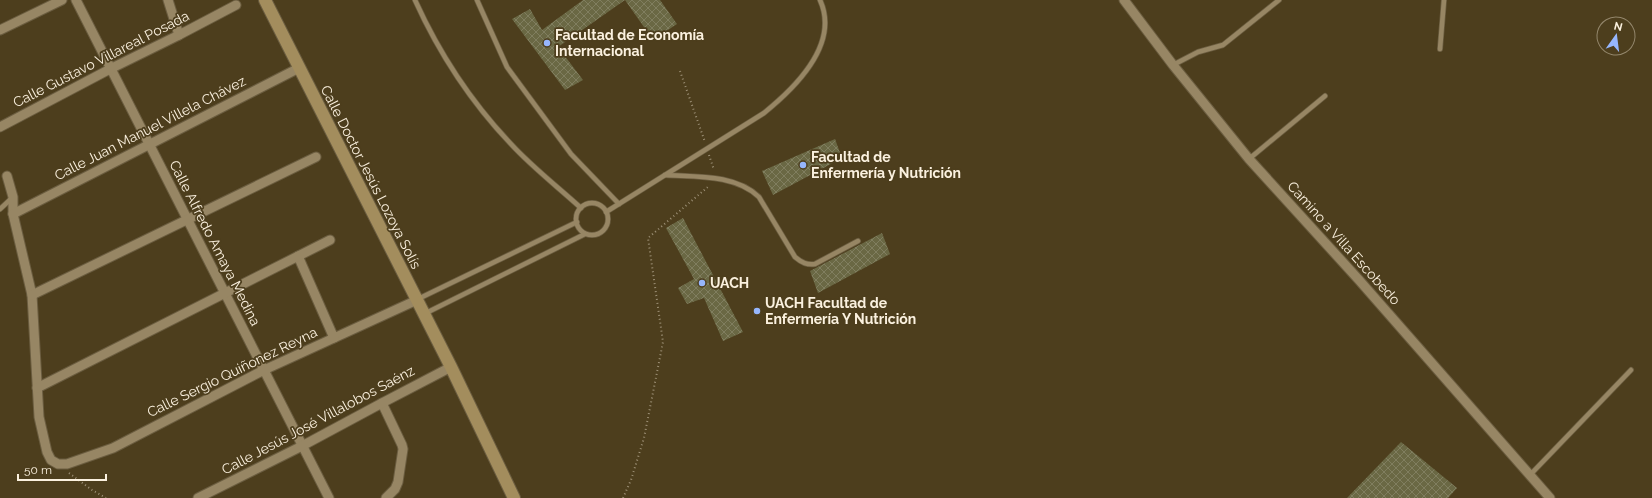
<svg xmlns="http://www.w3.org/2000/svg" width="1652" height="498" viewBox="0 0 1652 498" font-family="Raleway,sans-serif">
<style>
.building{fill:url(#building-cross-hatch)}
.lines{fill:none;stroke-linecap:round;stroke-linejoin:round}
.lane-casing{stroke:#6b5d40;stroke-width:6}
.street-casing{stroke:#6b5d40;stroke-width:11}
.secondary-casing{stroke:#6b5d40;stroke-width:14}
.path{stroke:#9d9076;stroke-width:2;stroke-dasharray:1 3;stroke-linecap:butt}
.lane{stroke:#978664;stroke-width:4.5}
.street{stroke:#978664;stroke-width:9}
.secondary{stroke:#a38d5d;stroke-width:12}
.poi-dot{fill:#96b6fd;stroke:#4d3e1d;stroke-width:1.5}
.labels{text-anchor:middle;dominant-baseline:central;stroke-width:3.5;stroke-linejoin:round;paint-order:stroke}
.poi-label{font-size:14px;font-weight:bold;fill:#fbf1df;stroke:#4d3e1d;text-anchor:start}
.street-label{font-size:14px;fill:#fbf1df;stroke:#4d3e1d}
</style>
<defs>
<pattern id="building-cross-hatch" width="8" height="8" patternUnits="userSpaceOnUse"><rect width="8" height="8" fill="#6a6844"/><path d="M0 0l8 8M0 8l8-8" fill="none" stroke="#807e5f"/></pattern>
</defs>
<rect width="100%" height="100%" fill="#4d3e1d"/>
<g class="building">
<polygon points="583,0 660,0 677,24 653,40 625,0 558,47 583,80 565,90 512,19 530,9 542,30"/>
<polygon points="835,139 842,158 773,195 762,171"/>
<polygon points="683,218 743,332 723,341 704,298 687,304 678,288 694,279 666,228"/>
<polygon points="882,233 890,254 818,293 810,271"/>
<polygon points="1401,442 1457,488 1448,498 1347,498"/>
</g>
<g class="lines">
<defs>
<g id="lane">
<path d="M415 0C439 53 471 102 511 144 532 167 558 187 581 208"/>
<polyline points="477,0 507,67 571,154 619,204"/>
<polyline points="1440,49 1444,0"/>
<polyline points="1173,65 1198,52 1223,45 1279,0"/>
<polyline points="1249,159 1325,96"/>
<path d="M665 175C695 177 735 174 759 197L795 257C802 263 807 265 815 264L858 241"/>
<circle cx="592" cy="219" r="16"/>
<polyline points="0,209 12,198"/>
<path d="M606 212 764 113C795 88 840 44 820 0"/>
<polyline points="418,299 577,222"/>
<polyline points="426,313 585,234"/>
<polyline points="1530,475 1631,370"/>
</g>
<g id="street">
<polyline points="76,0 329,498"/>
<polyline points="168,0 179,35"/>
<polyline points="1124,0 1173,65 1249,159 1359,280 1550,498"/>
<polyline points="0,30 62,0"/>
<polyline points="0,127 112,68 179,35 236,5"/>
<polyline points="7,176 13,197 13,214 32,295 39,417 47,452 51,460 58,464 67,464 113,448 264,370 417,300"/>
<polyline points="13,214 299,68"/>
<polyline points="298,256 334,338"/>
<polyline points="32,295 316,157"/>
<polyline points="37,388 330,240"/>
<polyline points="382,403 402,445 403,449 398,482 395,489 386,498"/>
<polyline points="198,498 302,446 382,403 451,367"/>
</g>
<polyline id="secondary" points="265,0 451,367 514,498"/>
</defs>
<use href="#lane" class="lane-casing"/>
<use href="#street" class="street-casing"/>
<use href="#secondary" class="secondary-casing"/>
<g class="path">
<polyline points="680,71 705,142"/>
<polyline points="709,155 714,170"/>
<polyline points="69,473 92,490 106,498"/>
<polyline points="623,498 631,480 644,438 663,342 648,238 709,186"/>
</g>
<use href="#lane" class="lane"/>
<use href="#street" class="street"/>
<use href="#secondary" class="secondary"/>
</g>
<g class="poi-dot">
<circle cx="547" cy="43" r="4"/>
<circle cx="803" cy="165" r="4"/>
<circle cx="702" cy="283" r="4"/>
<circle cx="757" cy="311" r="4"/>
</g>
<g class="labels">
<g class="poi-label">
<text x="555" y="35">Facultad de Economía<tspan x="555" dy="16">Internacional</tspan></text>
<text x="811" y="157">Facultad de<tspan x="811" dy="16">Enfermería y Nutrición</tspan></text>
<text x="710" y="283">UACH</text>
<text x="765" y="303">UACH Facultad de<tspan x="765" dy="16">Enfermería Y Nutrición</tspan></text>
</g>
<g class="street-label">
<text transform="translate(101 59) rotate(-27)">Calle Gustavo Villareal Posada</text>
<text transform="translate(150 128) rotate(-27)">Calle Juan Manuel Villela Chávez</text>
<text transform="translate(371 177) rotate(63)">Calle Doctor Jesús Lozoya Solís</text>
<text transform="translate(215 243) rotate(63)">Calle Alfredo Amaya Medina</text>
<text transform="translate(1344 243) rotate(48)">Camino a Villa Escobedo</text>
<text transform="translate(232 372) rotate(-26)">Calle Sergio Quiñonez Reyna</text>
<text transform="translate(318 420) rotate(-28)">Calle Jesús José Villalobos Saénz</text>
</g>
</g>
<g transform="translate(1616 36) rotate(14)"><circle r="19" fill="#4d3e1d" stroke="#93866b"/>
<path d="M0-3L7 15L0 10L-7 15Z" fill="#96b6fd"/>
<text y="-6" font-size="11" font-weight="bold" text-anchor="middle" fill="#fbf1df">N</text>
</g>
<path d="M18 474v6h88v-6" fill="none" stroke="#fbf1df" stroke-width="2"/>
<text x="24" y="474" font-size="12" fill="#fbf1df" stroke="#4d3e1d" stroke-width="3" paint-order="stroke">50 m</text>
</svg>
